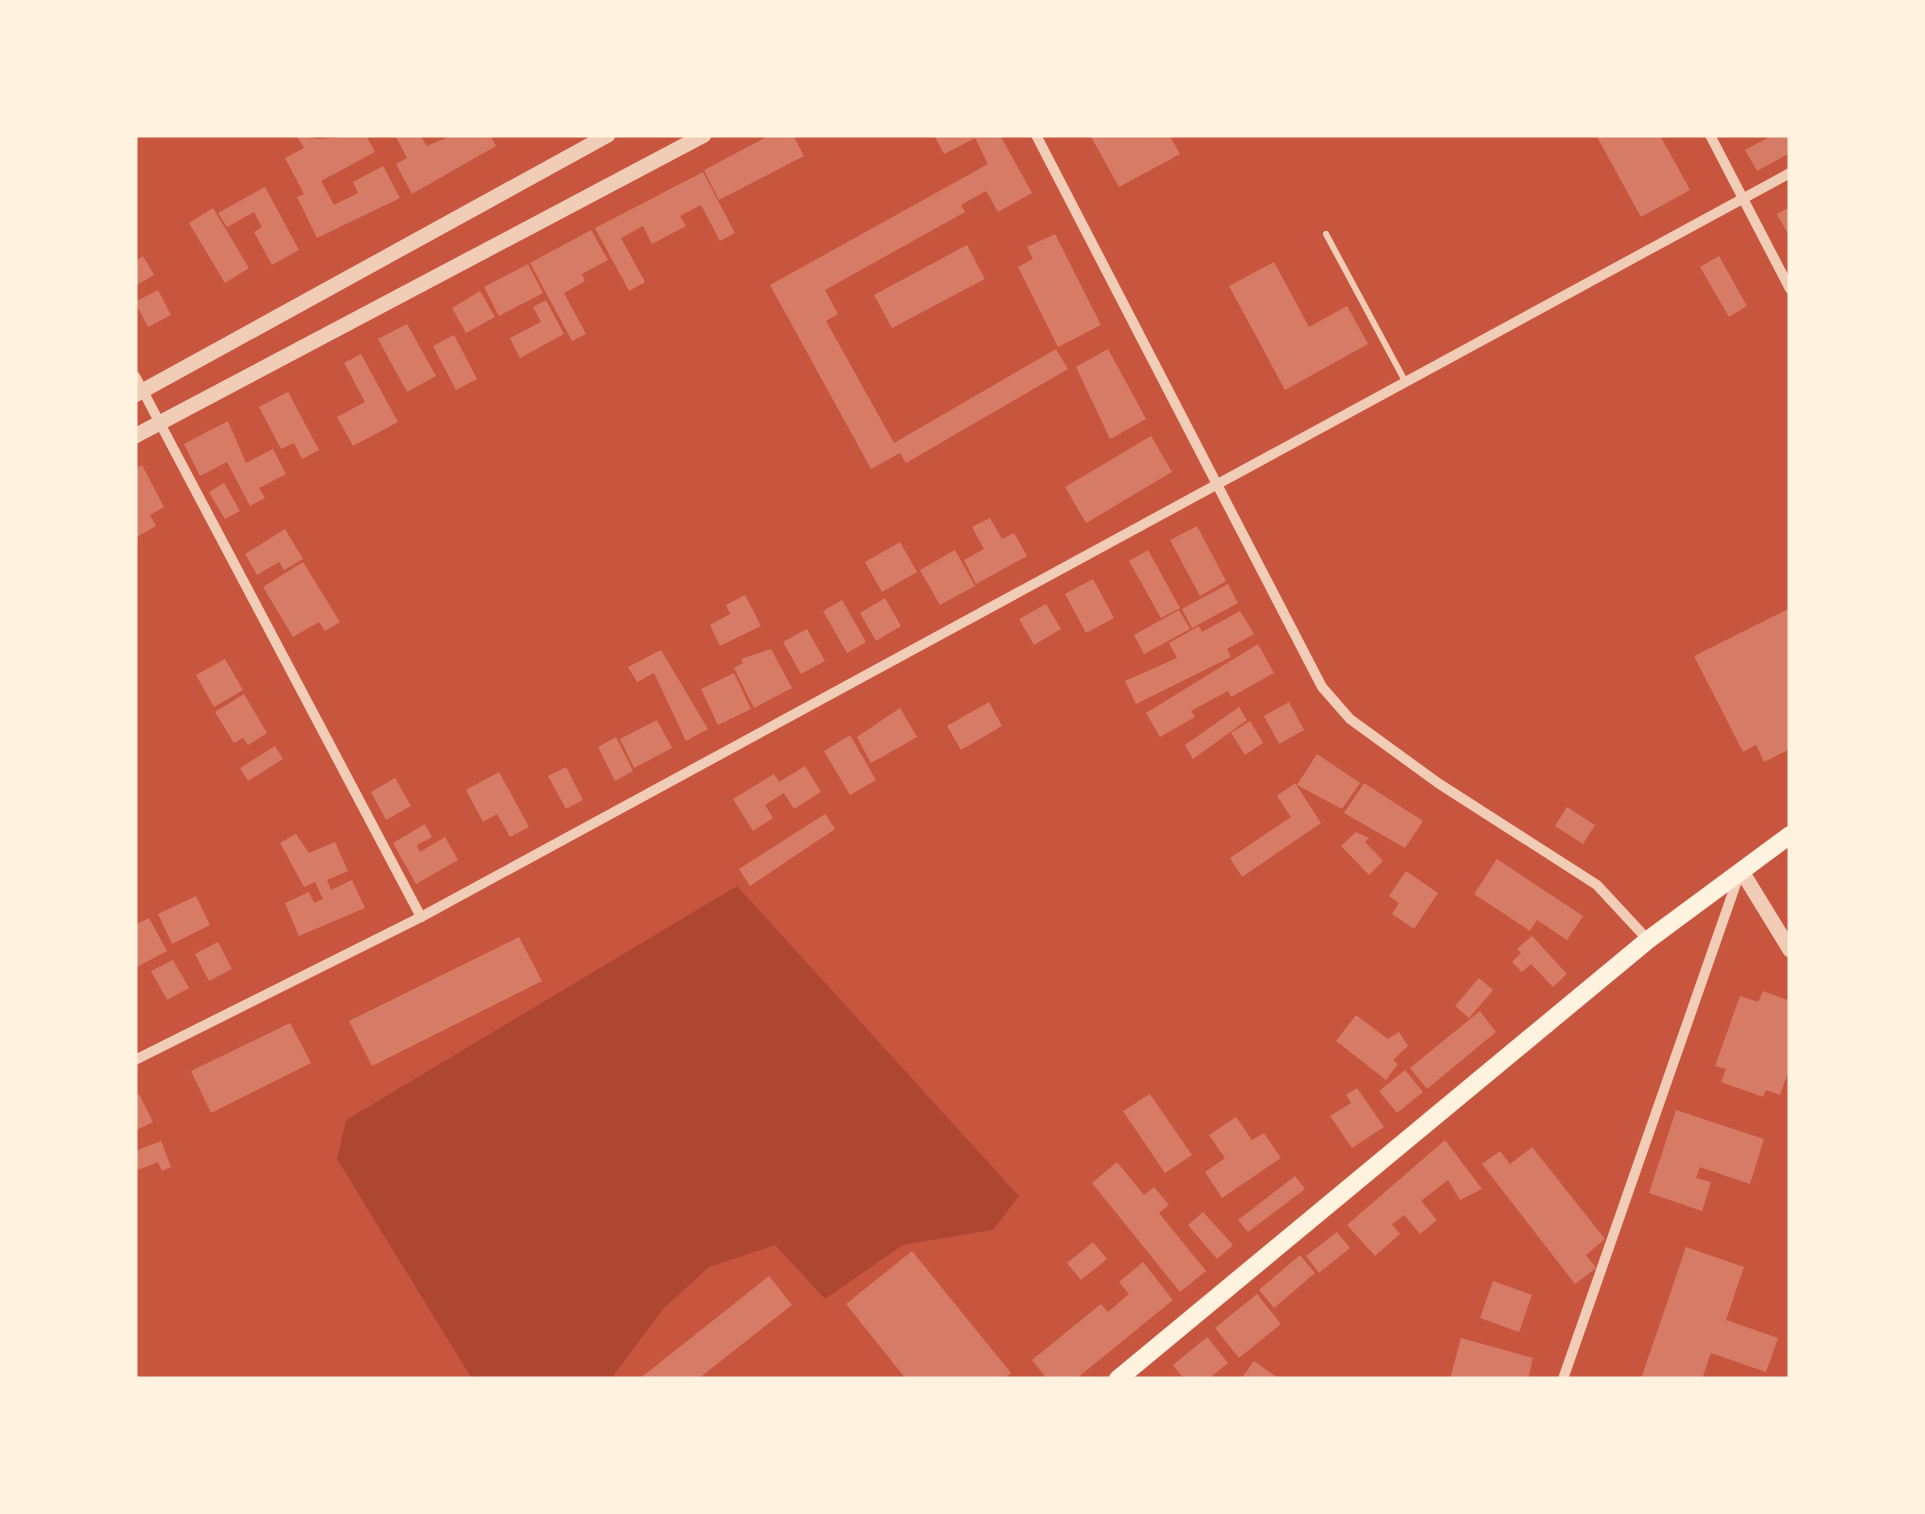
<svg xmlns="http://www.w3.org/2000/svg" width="1925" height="1514" viewBox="0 0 1925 1514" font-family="Arial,sans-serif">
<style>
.green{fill:#ae4732}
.building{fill:#d67c66}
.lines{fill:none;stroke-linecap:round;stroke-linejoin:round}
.service{stroke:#f1ccb7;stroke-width:6}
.minor{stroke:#f1ccb7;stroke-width:10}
.tertiary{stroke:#f1ccb7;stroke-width:15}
.secondary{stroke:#fff3e0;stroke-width:18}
</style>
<rect width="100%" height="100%" fill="#c8553d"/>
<polygon class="green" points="737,886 1019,1196 993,1230 903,1245 825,1299 775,1245 709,1267 663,1309 611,1379 472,1379 337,1159 346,1120"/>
<g class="building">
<polygon points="296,135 319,139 366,135 375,152 321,181 334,205 358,193 353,182 383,166 400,198 317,238 297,197 304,194 285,158 304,148"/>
<polygon points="395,135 420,135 427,146 453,135 490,135 496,146 412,194 396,164 407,158"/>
<polygon points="770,135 793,135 804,156 719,200 704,170"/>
<polygon points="934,135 1000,135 1032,193 998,212 986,191 961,205 965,212 825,290 838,314 826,321 894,443 1056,349 1068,369 906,463 900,453 871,469 770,285 988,164 975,138 944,154"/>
<polygon points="1090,135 1169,135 1180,154 1119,187"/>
<polygon points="1596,135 1660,135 1690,190 1641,217"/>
<polygon points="1773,135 1790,135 1790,153 1757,171 1745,150"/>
<polygon points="703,172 735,233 720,241 701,205 680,216 686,226 652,244 643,226 621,238 645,282 629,291 595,228"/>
<polygon points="265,187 299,250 272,265 254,232 262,227 254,212 227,227 218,213"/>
<polygon points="1790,207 1790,238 1777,214"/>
<polygon points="213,208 249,268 225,283 189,223"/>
<polygon points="591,230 608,260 582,274 585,281 564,293 586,334 572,341 530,263"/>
<polygon points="1055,234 1101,325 1058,347 1018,267 1033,259 1027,247"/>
<polygon points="967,245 985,279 892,328 874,295"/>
<polygon points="143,256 154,275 135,286 135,261"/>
<polygon points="1719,256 1747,306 1729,317 1700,267"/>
<polygon points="1274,262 1309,327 1347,306 1368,344 1285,390 1229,286"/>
<polygon points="528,264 543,293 499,316 484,287"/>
<polygon points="158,290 171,315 148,327 135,302"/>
<polygon points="480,291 495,317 466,333 452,308"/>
<polygon points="546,300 564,334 520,358 510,338 541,322 533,307"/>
<polygon points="407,324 436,376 407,392 378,339"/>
<polygon points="454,335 477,379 456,390 433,346"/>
<polygon points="1108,349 1146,419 1110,439 1076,367"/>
<polygon points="361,354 398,422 353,446 337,417 365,402 344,363"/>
<polygon points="288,392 319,450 302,459 294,443 281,449 259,407"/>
<polygon points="228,421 246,463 273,449 286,474 259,488 265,498 250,506 227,462 200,476 184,444"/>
<polygon points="1151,436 1172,472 1086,523 1065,487"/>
<polygon points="142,465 164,507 150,515 156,526 135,538 135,469"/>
<polygon points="224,483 240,511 225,519 209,492"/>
<polygon points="990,518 1002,539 1014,533 1027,556 976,584 964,560 984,549 972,527"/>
<polygon points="1197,526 1226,581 1200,596 1170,540"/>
<polygon points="285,529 303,559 284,570 279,562 257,575 245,554"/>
<polygon points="900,542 917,572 882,592 865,562"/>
<polygon points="955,550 975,586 940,605 920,570"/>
<polygon points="1148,550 1180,608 1161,618 1129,561"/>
<polygon points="303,562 340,622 325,631 319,622 293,637 263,587"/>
<polygon points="1093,579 1114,618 1086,633 1065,594"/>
<polygon points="1228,584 1238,603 1192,628 1182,609"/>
<polygon points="745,595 761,626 720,646 710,625 730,614 726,605"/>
<polygon points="885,598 901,626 876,641 860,613"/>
<polygon points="842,600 866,642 847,653 823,611"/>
<polygon points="1046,604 1061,629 1034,645 1019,619"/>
<polygon points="1790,608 1790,749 1764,762 1756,745 1743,752 1694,656"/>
<polygon points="1179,610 1190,629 1144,654 1134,635"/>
<polygon points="1240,611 1254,634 1227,649 1231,657 1136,704 1125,681 1177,658 1169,643 1199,626 1202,632"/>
<polygon points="807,629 825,661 801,674 783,642"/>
<polygon points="1258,644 1274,673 1231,697 1228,691 1191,711 1195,717 1160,737 1146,713"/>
<polygon points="771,649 792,688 754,708 734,668 743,663 741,659"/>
<polygon points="661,650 708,729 686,741 654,673 637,682 628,667"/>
<polygon points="225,659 243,690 214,707 196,675"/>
<polygon points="734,673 751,709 718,725 701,689"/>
<polygon points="244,694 267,733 248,745 243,738 234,743 215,712"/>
<polygon points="989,702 1002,726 961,750 947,726"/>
<polygon points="1289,702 1304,730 1279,744 1264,716"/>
<polygon points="1239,707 1247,720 1193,759 1185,745"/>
<polygon points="900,708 917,737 871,763 857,737"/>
<polygon points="657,720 672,748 634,768 620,739"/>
<polygon points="1250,721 1263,743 1245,755 1231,733"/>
<polygon points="850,735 876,780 850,795 824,751"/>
<polygon points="616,737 633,771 615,781 598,747"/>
<polygon points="275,746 283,759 248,781 240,768"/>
<polygon points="1317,754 1360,783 1342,809 1297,785"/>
<polygon points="805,766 821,792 794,809 784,793 765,805 773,818 753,831 733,799 774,774 779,782"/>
<polygon points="566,767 583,800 566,809 548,776"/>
<polygon points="499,772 529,827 510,837 497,814 483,822 466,790"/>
<polygon points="395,778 411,806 386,820 371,792"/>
<polygon points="1295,783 1321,823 1242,877 1230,858 1291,817 1277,796"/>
<polygon points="1364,783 1423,821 1405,848 1344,813"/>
<polygon points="1567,807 1595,825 1583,844 1555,826"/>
<polygon points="825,814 835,829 750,886 739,869"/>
<polygon points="425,824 432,837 417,845 420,852 445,837 458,860 416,884 393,843"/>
<polygon points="1356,832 1369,838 1365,842 1383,861 1369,875 1341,846"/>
<polygon points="296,834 309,853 335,842 348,871 327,880 331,890 352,880 365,908 299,936 285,903 309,892 314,903 323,899 315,882 304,887 280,843"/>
<polygon points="1497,859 1583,916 1567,940 1537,920 1530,931 1474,894"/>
<polygon points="1406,871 1438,893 1414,929 1392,914 1399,903 1389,896"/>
<polygon points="196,896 210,925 172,944 158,914"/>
<polygon points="149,918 167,951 135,968 135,925"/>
<polygon points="1532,936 1567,974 1553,987 1531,964 1522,972 1512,962 1521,953 1517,949"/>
<polygon points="519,937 542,981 372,1066 349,1021"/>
<polygon points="218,942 232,969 209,981 195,954"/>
<polygon points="173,960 189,988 167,1000 151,971"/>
<polygon points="1479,978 1493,990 1469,1018 1455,1006"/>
<polygon points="1763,991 1790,1001 1790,1067 1780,1095 1766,1090 1763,1097 1721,1082 1726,1069 1715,1066 1740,996 1758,1002"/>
<polygon points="1480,1011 1496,1032 1427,1089 1410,1068"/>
<polygon points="1356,1015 1388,1039 1399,1032 1408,1046 1393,1060 1398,1064 1386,1080 1336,1041"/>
<polygon points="290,1023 311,1063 211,1113 191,1071"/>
<polygon points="1405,1070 1423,1092 1397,1113 1379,1091"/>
<polygon points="1357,1088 1384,1127 1352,1148 1330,1116 1351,1103 1346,1095"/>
<polygon points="139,1094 153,1122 135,1131 135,1096"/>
<polygon points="1150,1094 1192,1155 1165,1173 1123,1111"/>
<polygon points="1676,1110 1764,1139 1750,1184 1700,1167 1696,1178 1711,1182 1702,1211 1649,1193"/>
<polygon points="1236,1117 1252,1140 1264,1133 1281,1158 1222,1198 1205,1172 1225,1158 1209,1135"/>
<polygon points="1445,1140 1482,1189 1460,1200 1448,1180 1421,1201 1437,1220 1420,1234 1404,1215 1392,1224 1400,1234 1375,1256 1347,1225"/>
<polygon points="161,1141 171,1167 162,1171 158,1162 135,1171 135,1151"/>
<polygon points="1532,1147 1605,1239 1586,1255 1596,1268 1575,1284 1482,1164 1500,1151 1510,1164"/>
<polygon points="1117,1162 1144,1195 1154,1187 1169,1205 1159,1213 1206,1271 1180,1292 1092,1183"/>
<polygon points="1295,1176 1305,1189 1248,1232 1238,1220"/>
<polygon points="1203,1212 1233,1245 1217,1259 1188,1225"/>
<polygon points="1337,1232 1350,1248 1319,1273 1306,1256"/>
<polygon points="1093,1242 1107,1259 1081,1280 1067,1263"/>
<polygon points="1686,1247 1744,1267 1726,1320 1778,1338 1766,1372 1711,1353 1702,1379 1641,1379"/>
<polygon points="912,1251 1011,1373 1004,1379 906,1379 846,1304"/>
<polygon points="1300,1255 1315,1273 1274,1308 1259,1290"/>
<polygon points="1143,1262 1173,1300 1076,1379 1047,1379 1032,1360 1101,1304 1108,1312 1129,1294 1119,1282"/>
<polygon points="769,1276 792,1305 698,1379 646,1379 643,1376"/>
<polygon points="1493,1281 1532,1295 1519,1332 1480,1318"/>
<polygon points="1257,1294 1281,1324 1239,1358 1215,1328"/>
<polygon points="1207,1337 1228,1363 1208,1379 1184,1379 1173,1365"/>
<polygon points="1461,1338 1533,1358 1528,1379 1450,1379"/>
<polygon points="1254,1361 1279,1379 1241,1379"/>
</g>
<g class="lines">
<polyline class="service" points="1326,234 1405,381"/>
<g class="minor">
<polyline points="1036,135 1322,687 1350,719 1438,783 1597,885 1648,940"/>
<polyline points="1710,135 1790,289"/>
<polyline points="135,376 421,917"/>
<polyline points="135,1060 421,917 1790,173"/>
<polyline points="1563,1379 1739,875"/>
</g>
<g class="tertiary">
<polyline points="135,395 608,135"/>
<polyline points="135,436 704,135"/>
<polyline points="1741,870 1790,950"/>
</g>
<polyline class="secondary" points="1118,1379 1648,940 1790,835"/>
</g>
<rect width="1925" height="1514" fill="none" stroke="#fff3e0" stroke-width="275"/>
</svg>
